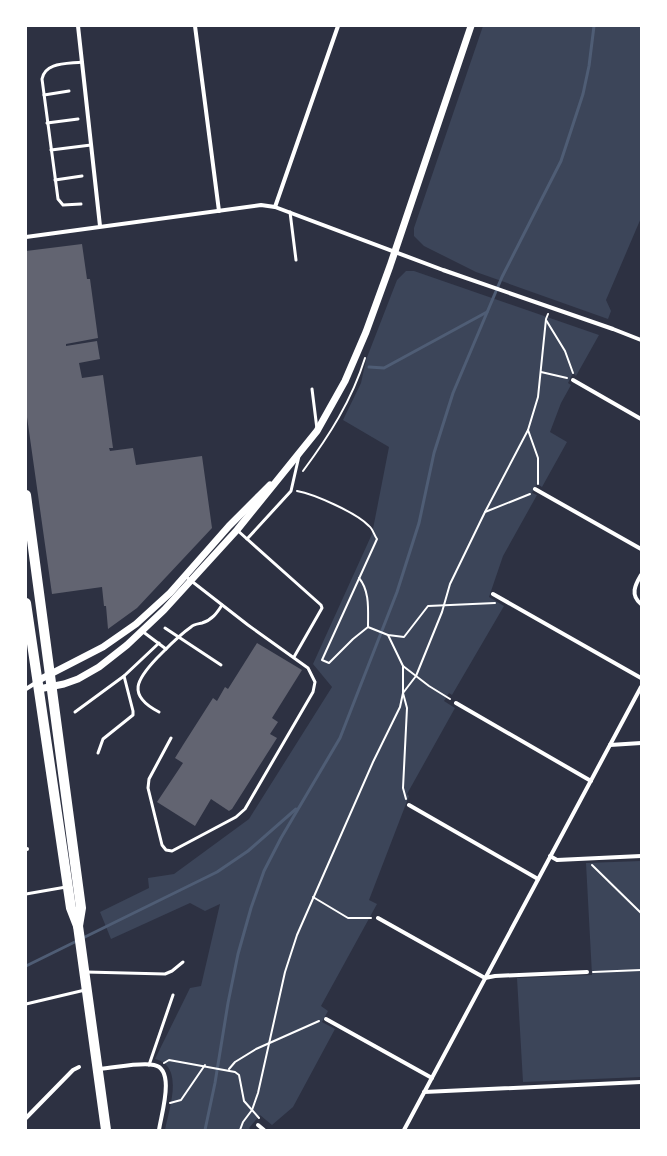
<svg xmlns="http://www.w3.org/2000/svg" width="667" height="1156" viewBox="0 0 667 1156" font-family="'Space Grotesk',sans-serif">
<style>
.green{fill:#3c4559}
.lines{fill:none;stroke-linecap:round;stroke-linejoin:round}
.stream{stroke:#4f5d75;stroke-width:3}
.building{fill:#626471}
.path{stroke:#fff;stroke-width:2}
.service{stroke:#fff;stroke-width:3}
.minor{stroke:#fff;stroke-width:4}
.tertiary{stroke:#fff;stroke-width:7}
.primary{stroke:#fff;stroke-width:10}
</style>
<rect width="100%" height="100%" fill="#2d3142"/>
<g class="green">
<polygon points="483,26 641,26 641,218 606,300 611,311 608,319 476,272 424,246 414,236 414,228"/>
<path d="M406 271H414L599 335 576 376 573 373 568 383 571 385 561 403 550 432 567 442 542 487 537 484 532 493 537 495 503 556 489 597 504 606 452 695 449 693 444 701 455 708 407 794 409 796 369 900 377 904 321 1006 328 1011 322 1022 335 1029 293 1107 272 1125 260 1115 249 1128 251 1130H165C169 1108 185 1066 155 1059L190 988 201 986 220 904 205 911 190 903 111 939 100 912 149 888 148 878 174 874 249 819 332 687 313 664 372 534 389 447 343 420 361 383 366 360 397 280Z"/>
<polygon points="641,861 641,1077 523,1082 517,978 592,975 586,863"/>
</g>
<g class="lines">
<g class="stream">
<polyline points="369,367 384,368 487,312"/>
<polyline points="26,966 217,872 248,851 296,809"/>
<polyline points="205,1130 215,1083 228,1003 238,954 251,908 264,871 281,838 340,738 397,592 419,523 434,453 453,393 502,277 561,161 583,94 589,66 594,26"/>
</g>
</g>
<g class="building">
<polygon points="82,244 87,279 90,279 98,338 66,344 66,346 97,341 100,359 79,363 82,378 103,375 113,448 109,448 110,451 133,448 136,465 202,456 212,528 137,608 108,629 106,606 104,606 102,587 52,594 26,410 26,251"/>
<polygon points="257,643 302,670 272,718 278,722 270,734 277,738 232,809 229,811 211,799 195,826 157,802 183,763 175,758 183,745 213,698 217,701 225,687 228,689"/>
</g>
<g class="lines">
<g class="path">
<polyline points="546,320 565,351 573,373"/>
<polyline points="541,372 567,378"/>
<polyline points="528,430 538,458 538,484"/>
<path d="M303 471C329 436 352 400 365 358"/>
<path d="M297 491C314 494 357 513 369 526 373 529 374 535 377 539L322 660 329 663 353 639 368 627 388 635 404 637 428 606 495 603"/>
<polyline points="485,512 528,430 538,397 546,319 548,314"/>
<path d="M359 578C370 591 368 610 368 627"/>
<polyline points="388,635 403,666 429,686 450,699"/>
<polyline points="406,799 403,788 407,708 403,693 416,676 442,612 450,584 485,512 530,494"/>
<polyline points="592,865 641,913"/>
<polyline points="313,897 348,918 371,918"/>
<polyline points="593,972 641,970"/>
<polyline points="164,1063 169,1060 235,1072 239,1075 244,1101 259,1118"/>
<polyline points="229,1069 235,1062 256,1049 319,1021"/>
<polyline points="170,1103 181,1100 205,1065"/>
<polyline points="240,1130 243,1122 252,1110 258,1093 285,972 297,935 373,762 400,707 403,693 403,666"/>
</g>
<g class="service">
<polyline points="44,95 69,91"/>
<polyline points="47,123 78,119"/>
<polyline points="51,150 91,145"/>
<polyline points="55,180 82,176"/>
<path d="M81 204 63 205 58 199 42 79C45 62 67 64 82 62"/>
<polyline points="290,212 296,260"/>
<polyline points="312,389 317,429"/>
<polyline points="237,530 321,605 322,608 294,657"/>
<polyline points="247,539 291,491 299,456"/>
<polyline points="165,628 221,665"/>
<polyline points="142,631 166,649"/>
<polyline points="75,712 124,676 159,643"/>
<path d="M159 712C126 695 137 679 157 658 168 647 178 636 191 627 194 624 198 624 202 623 212 620 217 613 222 605"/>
<polyline points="171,738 149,779 148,788 162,845 166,850 172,851 236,817 245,809 313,692 315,682 308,668 248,625 185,576"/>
<polyline points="98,753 103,739 133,715 133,711 124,676"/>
<polyline points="26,894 66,887"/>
<polyline points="86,972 165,974 172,971 183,962"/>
<polyline points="26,1004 85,990"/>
<polyline points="149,1065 173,995"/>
</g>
<g class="minor">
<polyline points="78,26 100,226"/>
<polyline points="195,26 219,211"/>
<polyline points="275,207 338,26"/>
<polyline points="26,237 261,205 275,207 443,270 613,329 641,340"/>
<polyline points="573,380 641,419"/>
<polyline points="535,489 641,549"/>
<path d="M641 575C635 585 630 595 641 604"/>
<polyline points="493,594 641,678"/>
<polyline points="26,689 37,682"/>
<polyline points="456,703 591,781"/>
<polyline points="610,745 641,743"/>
<polyline points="409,805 538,879"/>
<polyline points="26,849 27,849"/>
<polyline points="550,856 557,860 641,856"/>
<polyline points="378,918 485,978 495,976 587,972"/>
<polyline points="326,1019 432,1078"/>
<path d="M98 1069C115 1068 139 1062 154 1065 176 1069 161 1115 159 1130"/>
<polyline points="424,1092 641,1082"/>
<polyline points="26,1118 73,1070 79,1067"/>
<polyline points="258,1125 264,1130"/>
<polyline points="404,1130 641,687"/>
</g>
<g class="tertiary">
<polyline points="37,681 103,647 136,624 170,593 229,526 270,485"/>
<polyline points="39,689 64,684 78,679 99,667 127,645 164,610 237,530 317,431 345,381 366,332 390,266 471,26"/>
</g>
<g class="primary">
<polyline points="26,495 81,908 78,926"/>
<polyline points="26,603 71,908 78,926 106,1130"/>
</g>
</g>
<rect width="667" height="1156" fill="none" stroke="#ffffff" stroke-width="54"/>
</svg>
